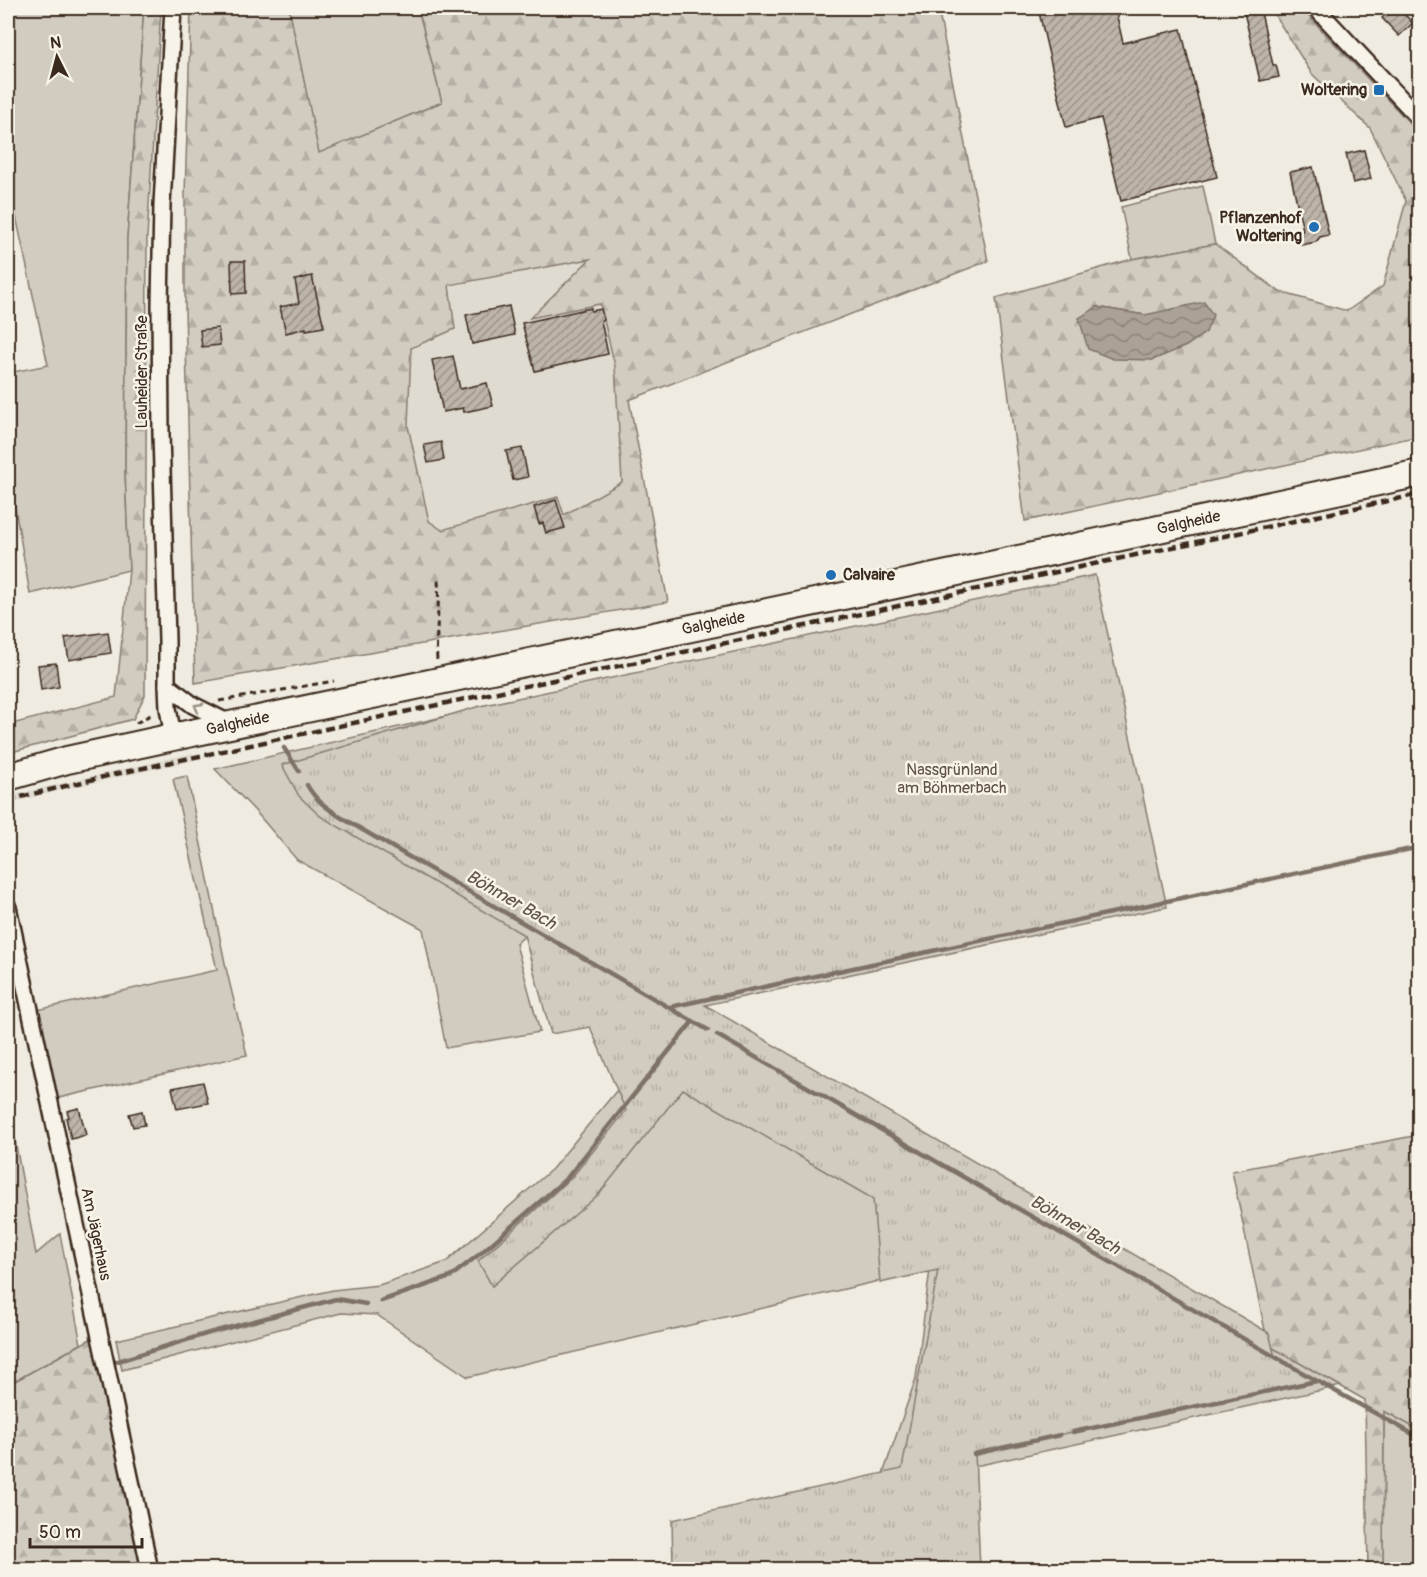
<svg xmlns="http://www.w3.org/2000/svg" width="1427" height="1577" viewBox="0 0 1427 1577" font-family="Pangolin,sans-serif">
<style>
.built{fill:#e0dbd0}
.grass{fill:#d1cbc0;stroke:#867a6f;stroke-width:1.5}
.forest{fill:url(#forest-firs);stroke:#867a6f;stroke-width:1.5;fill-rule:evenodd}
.park{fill:url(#park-tufts);stroke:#867a6f;stroke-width:1.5}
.water{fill:url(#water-waves);stroke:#7e7266;stroke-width:1.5}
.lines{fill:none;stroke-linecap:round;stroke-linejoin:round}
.stream{stroke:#7e7266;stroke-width:4.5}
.building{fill:url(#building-hatch);stroke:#3b2a1e;stroke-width:1.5}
.street-casing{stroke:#3b2a1e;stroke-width:20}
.primary-casing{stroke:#3b2a1e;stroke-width:30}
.path{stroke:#3b2a1e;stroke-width:3;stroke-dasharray:6 4.5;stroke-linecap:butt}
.street{stroke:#f7f3e8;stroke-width:15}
.primary{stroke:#f7f3e8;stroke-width:26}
.rail{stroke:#3b2a1e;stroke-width:4.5;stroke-dasharray:9 4.5;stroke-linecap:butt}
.oneway{stroke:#998e83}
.poi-dot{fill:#1f6fb2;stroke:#f7f3e8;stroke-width:2}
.labels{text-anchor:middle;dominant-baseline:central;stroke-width:5;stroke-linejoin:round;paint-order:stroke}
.poi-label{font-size:16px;font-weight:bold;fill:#3b2a1e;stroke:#f7f3e8;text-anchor:end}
.street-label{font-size:16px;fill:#3b2a1e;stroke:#f7f3e8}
.park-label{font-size:16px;fill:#605246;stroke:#f7f3e8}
.water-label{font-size:18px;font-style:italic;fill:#625448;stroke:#f7f3e8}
</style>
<defs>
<pattern id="forest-firs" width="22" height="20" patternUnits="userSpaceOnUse" patternTransform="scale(1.5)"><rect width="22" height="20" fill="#d1cbc0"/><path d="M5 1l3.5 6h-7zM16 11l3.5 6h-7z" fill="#b4aea5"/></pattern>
<pattern id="park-tufts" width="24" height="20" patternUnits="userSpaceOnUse" patternTransform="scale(1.5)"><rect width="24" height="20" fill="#d1cbc0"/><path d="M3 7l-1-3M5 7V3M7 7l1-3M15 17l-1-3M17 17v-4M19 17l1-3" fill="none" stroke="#b4aea5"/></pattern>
<pattern id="water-waves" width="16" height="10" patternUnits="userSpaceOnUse" patternTransform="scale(1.5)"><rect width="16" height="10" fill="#aaa296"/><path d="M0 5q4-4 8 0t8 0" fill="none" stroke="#8c847a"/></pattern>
<pattern id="building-hatch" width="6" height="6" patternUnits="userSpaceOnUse" patternTransform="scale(1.5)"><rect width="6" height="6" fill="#bdb5aa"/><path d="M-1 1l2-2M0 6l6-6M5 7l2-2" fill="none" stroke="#9b938a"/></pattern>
</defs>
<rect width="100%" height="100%" fill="#efebe0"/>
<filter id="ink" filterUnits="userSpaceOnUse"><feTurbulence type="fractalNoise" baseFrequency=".0167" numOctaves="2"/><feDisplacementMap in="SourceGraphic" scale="12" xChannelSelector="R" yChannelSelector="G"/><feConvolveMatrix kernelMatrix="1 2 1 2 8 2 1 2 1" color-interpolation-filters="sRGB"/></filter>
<g filter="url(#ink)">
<g class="built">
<polygon points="591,259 531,317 600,303 615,366 623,482 563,516 558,497 442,530 429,521 408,426 411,347 455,329 448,285"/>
<polygon points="193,753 195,760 56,791 8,804 8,796"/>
</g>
<g class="grass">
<polygon points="8,8 144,8 127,238 125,471 129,570 30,594 10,479 8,479 8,373 48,365 8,179"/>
<polygon points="289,8 418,8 442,102 318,154"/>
<polygon points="1203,186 1215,244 1132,259 1121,207"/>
<polygon points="464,712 696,773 516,944 540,1032 446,1048 423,929 297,860 256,812 215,769"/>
<polygon points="187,776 226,968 247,1055 54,1099 37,1010 217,970 173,779"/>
<polygon points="707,1009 1268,1345 1341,1386 971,1467 883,1474 916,1378 930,1269 468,1377 377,1315 341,1313 122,1370 116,1340 333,1290 379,1285 446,1262 552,1169 617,1090"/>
<polygon points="8,1102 36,1254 60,1234 81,1344 8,1385"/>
<polygon points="1384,1411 1419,1430 1420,1569 1383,1570"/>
</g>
<g class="forest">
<polygon points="144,8 161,8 147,238 145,695 133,719 8,753 8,725 116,697 129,570 125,471 127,238"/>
<path d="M191 8H289L319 153 442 102 418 8H938L988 261 629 400 668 602 195 683 185 309V194ZM590 259 530 318 600 304 615 366 622 482 564 515 558 497 442 530 429 521 408 426 411 348 455 329 449 285Z"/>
<path d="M1270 8H1301L1419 133V436L1025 521 996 298 1132 259 1215 244 1280 292 1347 311 1383 286 1406 201 1370 128 1312 74ZM1097 307 1145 315 1206 332 1186 346 1152 360Z"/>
<polygon points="1419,1135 1419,1430 1384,1411 1383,1569 1368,1569 1365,1400 1268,1345 1232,1171"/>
<polygon points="94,1337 148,1569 8,1569 8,1385"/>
</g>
<polygon class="park" points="1095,575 1167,907 705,1005 1269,1333 1275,1357 1314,1380 975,1453 980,1569 673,1569 672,1520 902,1469 938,1270 880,1283 873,1199 683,1089 598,1195 492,1286 478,1261 572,1177 626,1111 590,1027 551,1034 524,935 320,816 299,796 282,765 480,706"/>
<polygon class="water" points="1204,302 1213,315 1206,332 1186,346 1152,360 1113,359 1088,349 1079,318 1097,307 1145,315"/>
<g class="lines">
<g class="stream">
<polyline points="284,748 299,771"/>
<path d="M307 785C316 801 327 808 342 818L708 1030"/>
<polyline points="670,1007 1420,847"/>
<polyline points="717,1035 1317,1381 1420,1438"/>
<polyline points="381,1301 450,1277 481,1253 567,1178 693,1021"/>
<polyline points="115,1362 209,1333 336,1299 366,1304"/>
<polyline points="1073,1432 1317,1381"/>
<polyline points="974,1454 1060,1435"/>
</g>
</g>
<g class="building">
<polygon points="1038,8 1115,8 1123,43 1181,29 1217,177 1121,201 1101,118 1066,127"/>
<polygon points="1260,8 1273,65 1276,65 1279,77 1260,81 1244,12"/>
<polygon points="1393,8 1398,8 1413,23 1399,36 1382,18"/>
<polygon points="1364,150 1371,179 1353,183 1346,154"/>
<polygon points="1313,167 1329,235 1320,237 1316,242 1301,245 1299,236 1303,230 1290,172"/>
<polygon points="231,261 245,261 246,293 232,294"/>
<polygon points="312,276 324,327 306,330 306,328 286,333 280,307 299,303 295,280"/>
<polygon points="509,306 515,335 472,344 466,315"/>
<polygon points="591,308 591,311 601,309 604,320 601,321 608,354 535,371 522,323"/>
<polygon points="218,328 220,345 202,347 200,330"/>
<polygon points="453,356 460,389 487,383 493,406 464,412 463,408 443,412 432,360"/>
<polygon points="441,442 444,460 428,463 424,445"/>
<polygon points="522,448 528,477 513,480 506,451"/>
<polygon points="556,500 565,528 546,533 543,523 539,524 534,507"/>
<polygon points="108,632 111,653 69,660 65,638"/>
<polygon points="56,663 59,687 41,690 38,665"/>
<polygon points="203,1082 208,1103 177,1109 172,1088"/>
<polygon points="79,1108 86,1135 71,1139 66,1118 69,1117 67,1111"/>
<polygon points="142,1111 145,1125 133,1127 129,1114"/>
</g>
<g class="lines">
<defs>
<g id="street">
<polyline points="173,8 162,204 160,305 161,434 167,640 167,685 168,708 173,737"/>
<polyline points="1316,8 1420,119"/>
<polyline points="167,685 193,705 231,724"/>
<polyline points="8,907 150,1570"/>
</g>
<g id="primary">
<path id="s1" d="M8 777 67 760 173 737 986 566 1420 473"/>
</g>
</defs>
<use href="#street" class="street-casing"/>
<use href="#primary" class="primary-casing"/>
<g class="path">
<path d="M437 660C435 634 440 607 438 580"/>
<polyline points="219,701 334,681"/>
<polyline points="136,723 154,713"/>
</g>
<use href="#street" class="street"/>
<use href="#primary" class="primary"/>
<polyline class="rail" points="8,800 111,775 1420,494"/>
</g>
<defs><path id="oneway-chevron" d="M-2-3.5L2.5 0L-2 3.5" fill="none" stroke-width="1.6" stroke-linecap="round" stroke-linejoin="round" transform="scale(1.5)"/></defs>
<use class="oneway" href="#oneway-chevron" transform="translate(198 707) rotate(-150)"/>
</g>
<g class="poi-dot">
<rect x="1373" y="84" width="12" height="12" rx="3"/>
<circle cx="1314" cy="227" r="6"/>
<circle cx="831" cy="575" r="6"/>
</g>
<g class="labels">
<g class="poi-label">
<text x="1367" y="90">Woltering</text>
<text x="1302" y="218">Pflanzenhof<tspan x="1302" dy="18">Woltering</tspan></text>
<text x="843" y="575" text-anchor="start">Calvaire</text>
</g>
<g class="street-label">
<text transform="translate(142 372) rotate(-90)">Lauheider Straße</text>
<text stroke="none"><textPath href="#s1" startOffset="1208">Galgheide</textPath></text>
<text stroke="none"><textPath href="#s1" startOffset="722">Galgheide</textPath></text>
<text stroke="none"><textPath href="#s1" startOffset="236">Galgheide</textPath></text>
<text transform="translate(96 1234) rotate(78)">Am Jägerhaus</text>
</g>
<g class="park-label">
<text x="952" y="770">Nassgrünland<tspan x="952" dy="18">am Böhmerbach</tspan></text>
</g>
<g class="water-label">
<text transform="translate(511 900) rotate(30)">Böhmer Bach</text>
<text transform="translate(1075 1225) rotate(30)">Böhmer Bach</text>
</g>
</g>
<rect width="1427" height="1577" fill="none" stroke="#f7f3e8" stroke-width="30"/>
<rect x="15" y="15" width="1397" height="1547" fill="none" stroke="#3b2a1e" stroke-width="2" filter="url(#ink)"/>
<g transform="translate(57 57) rotate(354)" stroke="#f7f3e8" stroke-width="4.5" paint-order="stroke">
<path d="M0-4.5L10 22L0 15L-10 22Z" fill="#3b2a1e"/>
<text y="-9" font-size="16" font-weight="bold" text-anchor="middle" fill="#3b2a1e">N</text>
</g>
<path d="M30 1538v9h112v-9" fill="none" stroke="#3b2a1e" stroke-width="3"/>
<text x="39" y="1538" font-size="18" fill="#3b2a1e" stroke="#f7f3e8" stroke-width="4.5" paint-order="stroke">50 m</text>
</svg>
